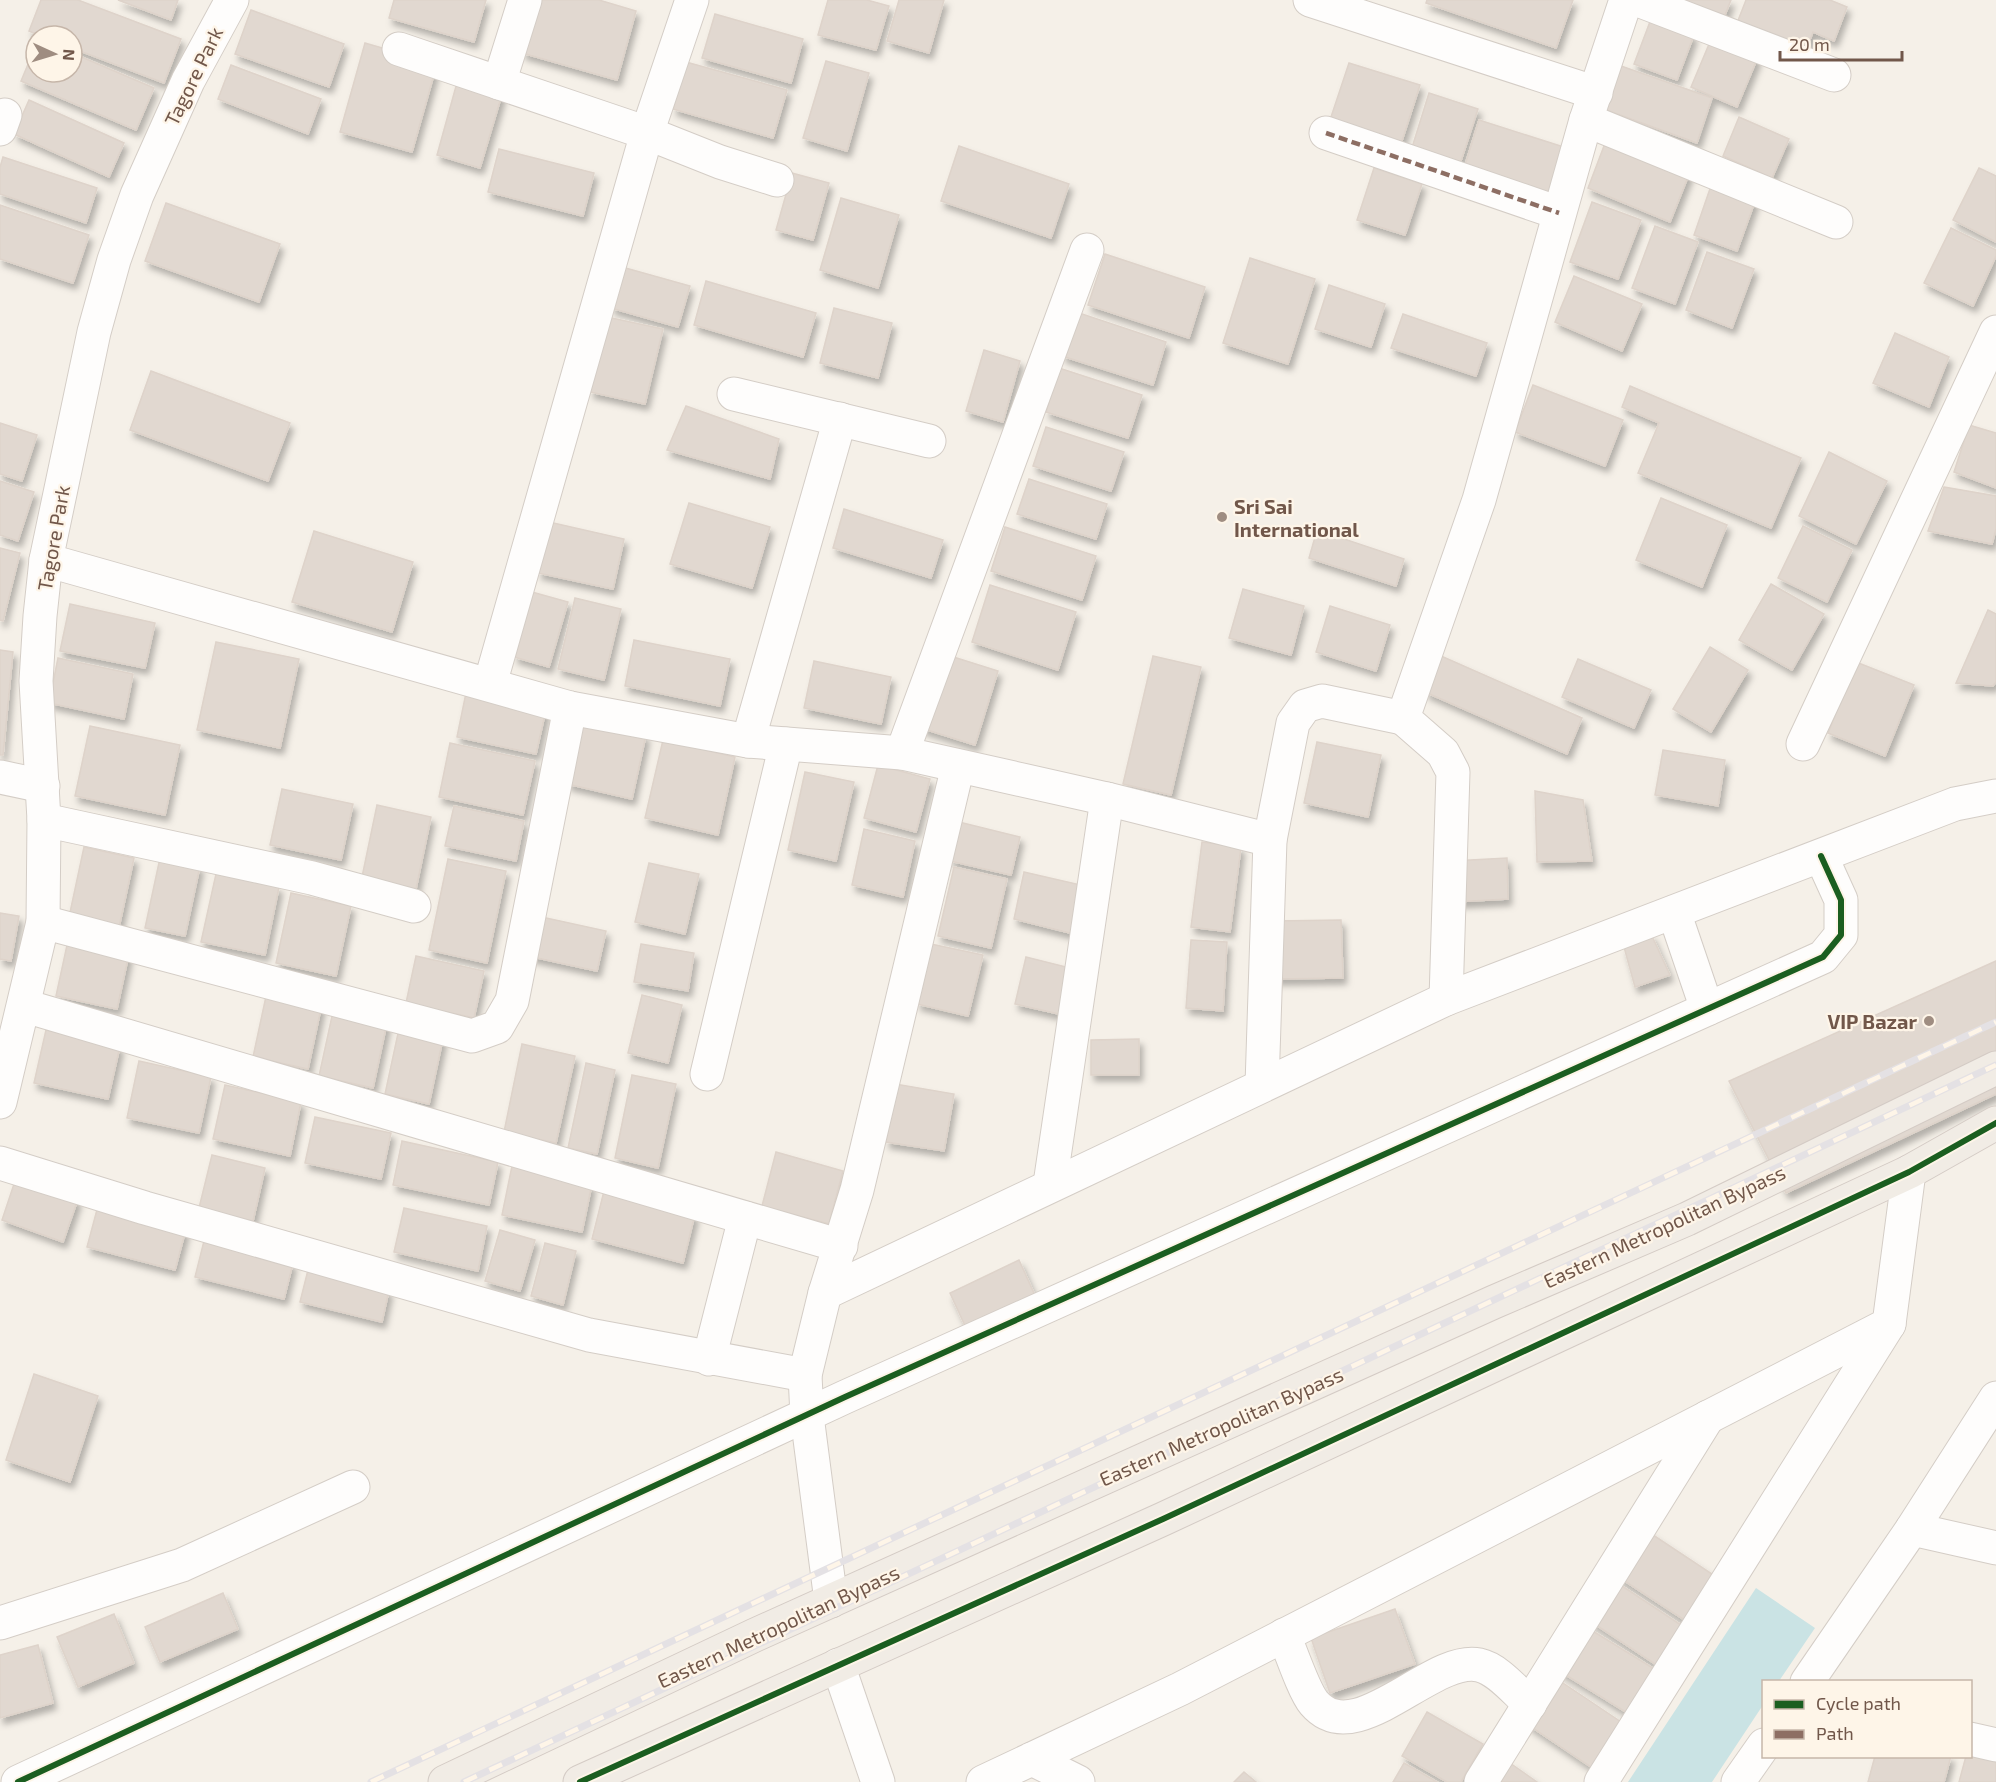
<svg xmlns="http://www.w3.org/2000/svg" width="1996" height="1782" viewBox="0 0 1996 1782" font-family="'Exo 2',sans-serif">
<style>
.water{fill:#cae3e4}
.building{fill:#e1d8d0;stroke:#ded3ca;stroke-width:1.5;filter:url(#shadow)}
.lines{fill:none;stroke-linecap:round;stroke-linejoin:round}
.minor-casing{stroke:#d4cdc6;stroke-width:35}
.major-casing{stroke:#d4cbc5;stroke-width:35}
.minor{stroke:#fefdfc;stroke-width:33}
.major{stroke:#f1ece5;stroke-width:33}
.rail-casing{stroke:#e4e1e4;stroke-width:7}
.rail{stroke:#fef5e8;stroke-width:4.5;stroke-dasharray:14;stroke-linecap:butt}
.quiet{stroke:#8d6e63;stroke-width:4.5;stroke-dasharray:9 4.5;stroke-linecap:butt}
.cycleway-casing{stroke:#fef5e8;stroke-width:10}
.cycleway{stroke:#1b5e20;stroke-width:6}
.poi-dot{fill:#9f8d81;stroke:#fef5e8;stroke-width:2}
.labels{text-anchor:middle;dominant-baseline:central;stroke-width:4.5;stroke-linejoin:round;paint-order:stroke}
.street-label{font-size:20px;fill:#71574a;stroke:#fef5e8}
.poi-label{font-size:20px;font-weight:bold;fill:#71574a;stroke:#fef5e8;text-anchor:start}
</style>
<defs>
<filter id="shadow"><feDropShadow dx="3.5" dy="6" stdDeviation="3" flood-color="#0004"/></filter>
</defs>
<rect width="100%" height="100%" fill="#f5f0e8"/>
<polygon class="water" points="1756,1588 1815,1628 1779,1681 1764,1682 1763,1705 1712,1782 1628,1782"/>
<g class="building">
<polygon points="41,0 78,0 181,39 164,83 72,48 72,36 41,36 29,31"/>
<polygon points="118,0 178,0 171,20"/>
<polygon points="394,0 486,0 474,42 389,18"/>
<polygon points="537,0 599,0 636,11 617,80 522,53"/>
<polygon points="828,0 867,0 889,6 876,50 818,35"/>
<polygon points="899,0 944,0 929,53 887,41"/>
<polygon points="1427,0 1573,0 1556,48 1426,3"/>
<polygon points="1675,0 1731,0 1723,20"/>
<polygon points="1746,0 1830,0 1847,7 1834,41 1813,32 1806,50 1737,23"/>
<polygon points="251,10 344,44 329,87 235,54"/>
<polygon points="715,14 803,39 791,83 702,58"/>
<polygon points="1651,19 1694,35 1677,80 1634,64"/>
<polygon points="1712,37 1758,57 1737,107 1691,87"/>
<polygon points="365,43 437,64 412,152 340,132"/>
<polygon points="36,45 36,72 72,72 72,53 154,88 136,130 21,81"/>
<polygon points="826,61 869,73 847,151 803,138"/>
<polygon points="686,62 787,90 773,138 673,109"/>
<polygon points="1349,63 1420,85 1399,150 1328,126"/>
<polygon points="231,65 321,99 308,134 218,99"/>
<polygon points="1621,66 1712,98 1697,143 1606,110"/>
<polygon points="458,79 503,91 480,168 437,155"/>
<polygon points="1429,93 1478,109 1458,170 1410,154"/>
<polygon points="29,100 124,143 109,177 14,134"/>
<polygon points="1739,117 1789,139 1772,178 1723,156"/>
<polygon points="1479,120 1570,149 1552,204 1462,175"/>
<polygon points="1607,138 1690,172 1670,222 1588,188"/>
<polygon points="959,146 1069,184 1051,238 941,201"/>
<polygon points="499,149 594,173 583,216 488,192"/>
<polygon points="3,157 97,188 86,223 0,194 0,167"/>
<polygon points="1374,168 1422,184 1405,235 1357,220"/>
<polygon points="1979,168 1996,176 1996,242 1953,220"/>
<polygon points="792,173 829,183 813,240 776,230"/>
<polygon points="1713,180 1757,196 1737,251 1694,235"/>
<polygon points="841,198 899,215 878,288 820,270"/>
<polygon points="1592,202 1641,220 1618,279 1570,262"/>
<polygon points="166,203 280,244 259,302 145,261"/>
<polygon points="0,205 89,235 73,283 0,259"/>
<polygon points="1655,226 1698,242 1675,304 1632,288"/>
<polygon points="1951,228 1996,250 1996,256 1973,306 1924,283"/>
<polygon points="1707,252 1754,269 1732,328 1686,310"/>
<polygon points="1105,254 1205,287 1189,338 1088,305"/>
<polygon points="1250,258 1315,279 1288,364 1223,343"/>
<polygon points="622,267 690,286 678,327 611,308"/>
<polygon points="1574,276 1642,304 1622,351 1555,322"/>
<polygon points="706,281 816,313 803,357 694,325"/>
<polygon points="1329,285 1385,304 1371,347 1315,329"/>
<polygon points="834,308 892,323 878,378 820,363"/>
<polygon points="1076,312 1166,342 1153,385 1062,356"/>
<polygon points="1403,314 1487,343 1476,376 1391,348"/>
<polygon points="607,317 663,329 645,404 590,392"/>
<polygon points="1895,333 1949,357 1929,407 1873,383"/>
<polygon points="984,350 1020,361 1003,422 966,411"/>
<polygon points="1059,368 1142,395 1128,438 1046,412"/>
<polygon points="151,371 290,423 268,481 130,430"/>
<polygon points="1533,385 1623,420 1605,466 1515,432"/>
<polygon points="1630,386 1801,458 1771,528 1638,473 1659,423 1622,407"/>
<polygon points="686,406 779,439 770,479 667,450"/>
<polygon points="0,423 37,435 22,481 0,474"/>
<polygon points="1969,425 1996,433 1996,488 1954,472"/>
<polygon points="1046,427 1124,452 1111,491 1033,466"/>
<polygon points="1829,452 1887,481 1856,544 1799,516"/>
<polygon points="1029,479 1107,504 1096,539 1017,514"/>
<polygon points="0,481 34,492 18,541 0,535"/>
<polygon points="1944,487 1996,496 1996,529 1992,544 1928,531"/>
<polygon points="1661,498 1727,525 1702,587 1636,560"/>
<polygon points="689,503 770,527 752,588 670,564"/>
<polygon points="844,509 943,540 931,578 833,548"/>
<polygon points="549,522 624,539 613,589 538,573"/>
<polygon points="1803,526 1852,550 1827,602 1778,578"/>
<polygon points="1005,527 1096,556 1082,600 991,571"/>
<polygon points="1317,530 1404,559 1396,586 1309,558"/>
<polygon points="314,531 413,562 392,632 292,602"/>
<polygon points="0,548 20,553 3,621 0,620"/>
<polygon points="1771,584 1824,614 1792,670 1739,640"/>
<polygon points="990,585 1076,612 1058,670 972,642"/>
<polygon points="1243,589 1304,606 1291,655 1229,638"/>
<polygon points="532,592 568,602 549,667 514,657"/>
<polygon points="575,598 621,609 604,680 558,669"/>
<polygon points="70,604 155,623 145,668 60,651"/>
<polygon points="1330,606 1390,625 1376,671 1316,652"/>
<polygon points="1988,610 1996,614 1996,682 1993,686 1956,683"/>
<polygon points="634,640 730,659 720,706 625,686"/>
<polygon points="216,642 299,659 280,748 197,730"/>
<polygon points="1710,647 1748,670 1711,732 1673,709"/>
<polygon points="0,650 13,652 3,755 0,755"/>
<polygon points="944,654 998,671 975,745 921,728"/>
<polygon points="1153,656 1201,667 1171,795 1123,784"/>
<polygon points="1441,656 1582,718 1567,754 1425,692"/>
<polygon points="58,658 133,674 124,719 49,703"/>
<polygon points="1578,659 1651,690 1634,728 1562,697"/>
<polygon points="814,661 891,677 881,724 804,708"/>
<polygon points="1856,662 1914,685 1885,756 1828,733"/>
<polygon points="467,688 547,705 536,754 457,737"/>
<polygon points="581,721 646,735 632,799 567,784"/>
<polygon points="90,726 180,745 165,815 75,796"/>
<polygon points="663,740 735,757 718,835 645,818"/>
<polygon points="1317,742 1381,755 1368,817 1304,803"/>
<polygon points="450,743 535,761 523,815 439,797"/>
<polygon points="1663,750 1725,760 1718,806 1655,795"/>
<polygon points="878,765 930,779 916,832 864,818"/>
<polygon points="805,772 854,782 836,861 788,850"/>
<polygon points="282,789 353,804 341,860 270,845"/>
<polygon points="1535,791 1583,800 1592,861 1537,862"/>
<polygon points="377,805 431,817 416,889 362,877"/>
<polygon points="454,806 524,821 516,861 445,846"/>
<polygon points="959,822 1020,837 1011,875 950,861"/>
<polygon points="864,829 915,841 903,897 852,885"/>
<polygon points="1202,842 1241,847 1230,932 1191,927"/>
<polygon points="84,847 134,858 118,932 68,922"/>
<polygon points="160,858 200,866 185,936 145,928"/>
<polygon points="1507,858 1508,899 1454,902 1452,861"/>
<polygon points="448,859 506,871 487,963 429,950"/>
<polygon points="649,863 699,874 685,934 635,922"/>
<polygon points="954,867 1007,879 991,948 938,936"/>
<polygon points="1024,872 1085,886 1074,934 1014,919"/>
<polygon points="216,874 279,887 265,955 201,942"/>
<polygon points="291,893 351,906 336,976 276,963"/>
<polygon points="0,913 19,916 11,961 0,959"/>
<polygon points="537,916 606,931 597,971 528,956"/>
<polygon points="1341,920 1343,978 1275,979 1274,921"/>
<polygon points="1651,934 1670,975 1635,987 1624,947"/>
<polygon points="69,936 130,949 117,1009 56,996"/>
<polygon points="1191,940 1227,942 1223,1011 1186,1008"/>
<polygon points="641,944 694,953 688,991 634,982"/>
<polygon points="931,944 983,955 968,1016 917,1004"/>
<polygon points="416,956 484,971 474,1018 406,1003"/>
<polygon points="1026,957 1070,968 1059,1014 1015,1004"/>
<polygon points="1996,961 1996,1094 1786,1193 1729,1081"/>
<polygon points="268,987 323,999 308,1069 253,1057"/>
<polygon points="642,995 682,1005 668,1063 628,1053"/>
<polygon points="334,1007 388,1018 373,1088 319,1076"/>
<polygon points="400,1024 444,1034 429,1104 385,1094"/>
<polygon points="46,1030 120,1046 108,1099 34,1083"/>
<polygon points="1139,1039 1139,1075 1091,1075 1091,1040"/>
<polygon points="522,1044 575,1056 556,1143 504,1132"/>
<polygon points="139,1061 211,1077 199,1133 127,1118"/>
<polygon points="586,1063 615,1070 597,1154 568,1148"/>
<polygon points="632,1075 676,1084 658,1168 615,1158"/>
<polygon points="895,1084 954,1094 944,1151 886,1142"/>
<polygon points="225,1085 301,1102 290,1156 213,1139"/>
<polygon points="315,1117 391,1133 381,1179 305,1163"/>
<polygon points="402,1141 498,1162 489,1205 393,1185"/>
<polygon points="776,1152 843,1171 829,1224 762,1206"/>
<polygon points="212,1155 265,1168 253,1221 199,1208"/>
<polygon points="512,1166 592,1184 582,1232 502,1215"/>
<polygon points="16,1178 78,1199 63,1242 2,1220"/>
<polygon points="604,1191 695,1214 683,1263 592,1239"/>
<polygon points="98,1206 186,1229 175,1270 87,1247"/>
<polygon points="404,1208 487,1226 478,1271 394,1252"/>
<polygon points="500,1230 535,1240 520,1291 485,1281"/>
<polygon points="204,1241 293,1263 284,1299 195,1277"/>
<polygon points="545,1243 576,1251 563,1305 531,1296"/>
<polygon points="1019,1260 1037,1300 968,1332 950,1293"/>
<polygon points="308,1270 389,1290 382,1322 300,1302"/>
<polygon points="34,1374 98,1396 70,1482 6,1460"/>
<polygon points="1647,1531 1718,1578 1689,1623 1617,1576"/>
<polygon points="1616,1582 1684,1627 1658,1666 1590,1621"/>
<polygon points="223,1593 238,1629 160,1662 145,1627"/>
<polygon points="1395,1609 1415,1664 1330,1693 1311,1638"/>
<polygon points="114,1614 134,1663 78,1687 57,1637"/>
<polygon points="1583,1625 1656,1670 1629,1714 1556,1669"/>
<polygon points="38,1645 53,1703 0,1718 0,1655"/>
<polygon points="1557,1679 1624,1724 1594,1769 1527,1724"/>
<polygon points="1427,1712 1483,1744 1461,1782 1447,1782 1402,1756"/>
<polygon points="1970,1748 1996,1755 1996,1782 1959,1782 1966,1756 1970,1756"/>
<polygon points="1875,1756 1951,1756 1944,1782 1868,1782"/>
<polygon points="1404,1763 1437,1782 1393,1782"/>
<polygon points="1510,1763 1537,1782 1499,1782"/>
<polygon points="1244,1772 1256,1782 1234,1782"/>
</g>
<g class="lines">
<defs>
<g id="minor">
<polyline points="1310,0 1596,93"/>
<polyline points="1638,0 1834,75"/>
<polyline points="399,49 647,133 720,162 777,180"/>
<polyline points="499,83 525,0"/>
<polyline points="1586,120 1836,222"/>
<polyline points="0,129 5,115"/>
<polyline points="1326,133 1559,213"/>
<polyline points="734,394 929,441"/>
<polyline points="46,560 570,708 748,741 902,753 1107,799 1270,840"/>
<polyline points="490,684 647,133 692,0"/>
<polyline points="748,741 840,419"/>
<polyline points="1803,744 1996,332"/>
<polyline points="902,753 1087,250"/>
<polyline points="0,777 43,786"/>
<polyline points="44,820 312,878 414,906"/>
<polyline points="1674,912 1707,1009"/>
<polyline points="43,922 472,1036 497,1027 512,1001 570,708"/>
<polyline points="1446,999 1453,772 1443,753 1403,718 1479,500 1586,120 1626,0"/>
<polyline points="25,1006 841,1246"/>
<polyline points="707,1074 786,744"/>
<polyline points="1262,1085 1270,840 1293,723 1305,706 1322,701 1403,718"/>
<polyline points="0,1102 43,922 44,820 36,681 40,616 46,560 94,332 114,260 137,195 188,81 232,0"/>
<polyline points="0,1163 145,1208 589,1335 805,1375"/>
<polyline points="1050,1184 1107,799"/>
<polyline points="825,1293 1446,999 1955,804 1996,796"/>
<polyline points="709,1359 745,1218"/>
<polyline points="1912,1529 1996,1548"/>
<polyline points="831,1601 807,1416 805,1375 825,1293 857,1190 958,766"/>
<polyline points="0,1623 182,1565 353,1487"/>
<path d="M1284 1635C1291 1652 1304 1691 1314 1703 1356 1752 1431 1655 1479 1665 1498 1669 1516 1692 1530 1704"/>
<polyline points="838,1665 878,1782"/>
<polyline points="1807,1682 1912,1529 1996,1398"/>
<polyline points="1970,1739 1996,1745"/>
<polyline points="1032,1759 1078,1782"/>
<polyline points="18,1782 845,1397 1823,957 1841,935 1841,900 1821,856"/>
<polyline points="983,1782 1180,1689 1889,1324 1909,1172"/>
<polyline points="1481,1782 1708,1417"/>
<polyline points="1601,1782 1889,1324"/>
<polyline points="1738,1782 1764,1745"/>
</g>
<g id="major">
<polyline points="445,1782 755,1635 1494,1302 1687,1219 1996,1068"/>
<polyline points="580,1782 1163,1519 1909,1172 1996,1123"/>
</g>
</defs>
<use href="#minor" class="minor-casing"/>
<use href="#major" class="major-casing"/>
<use href="#minor" class="minor"/>
<use href="#major" class="major"/>
<defs>
<g id="rail">
<polyline points="371,1782 1996,1022"/>
<polyline points="464,1782 1996,1065"/>
</g>
</defs>
<use href="#rail" class="rail-casing"/>
<use href="#rail" class="rail"/>
<polyline class="quiet" points="1326,133 1559,213"/>
<defs>
<g id="cycleway">
<polyline points="18,1782 845,1397 1823,957 1841,935 1841,900 1821,856"/>
<polyline points="580,1782 1163,1519 1909,1172 1996,1123"/>
</g>
</defs>
<use href="#cycleway" class="cycleway-casing"/>
<use href="#cycleway" class="cycleway"/>
</g>
<g class="poi-dot">
<circle cx="1222" cy="517" r="6"/>
<circle cx="1929" cy="1021" r="6"/>
</g>
<g class="labels">
<g class="street-label">
<text transform="translate(193 76) rotate(-64)">Tagore Park</text>
<text transform="translate(53 538) rotate(-80)">Tagore Park</text>
<text transform="translate(1664 1226) rotate(-25)">Eastern Metropolitan Bypass</text>
<text transform="translate(1221 1426) rotate(-24)">Eastern Metropolitan Bypass</text>
<text transform="translate(778 1626) rotate(-25)">Eastern Metropolitan Bypass</text>
</g>
<g class="poi-label">
<text x="1234" y="506">Sri Sai<tspan x="1234" dy="23">International</tspan></text>
<text x="1917" y="1021" text-anchor="end">VIP Bazar</text>
</g>
</g>
<rect x="1762" y="1680" width="210" height="78" fill="#fef5e8" stroke="#c6b6a9" stroke-width="1.5"/>
<rect x="1774" y="1700" width="30" height="9" fill="#1b5e20" stroke="#c6b6a9" stroke-width="1.5"/>
<text x="1816" y="1710" font-size="18" fill="#71574a">Cycle path</text>
<rect x="1774" y="1730" width="30" height="9" fill="#8d6e63" stroke="#c6b6a9" stroke-width="1.5"/>
<text x="1816" y="1740" font-size="18" fill="#71574a">Path</text>
<g transform="translate(54 54) rotate(94)"><circle r="28" fill="#fef5e8" stroke="#c6b6a9" stroke-width="1.5"/>
<path d="M0-4.5L10 22L0 15L-10 22Z" fill="#9f8d81"/>
<text y="-9" font-size="16" font-weight="bold" text-anchor="middle" fill="#71574a">N</text>
</g>
<path d="M1780 51v9h122v-9" fill="none" stroke="#71574a" stroke-width="3"/>
<text x="1789" y="51" font-size="18" fill="#71574a" stroke="#fef5e8" stroke-width="4.5" paint-order="stroke">20 m</text>
</svg>
